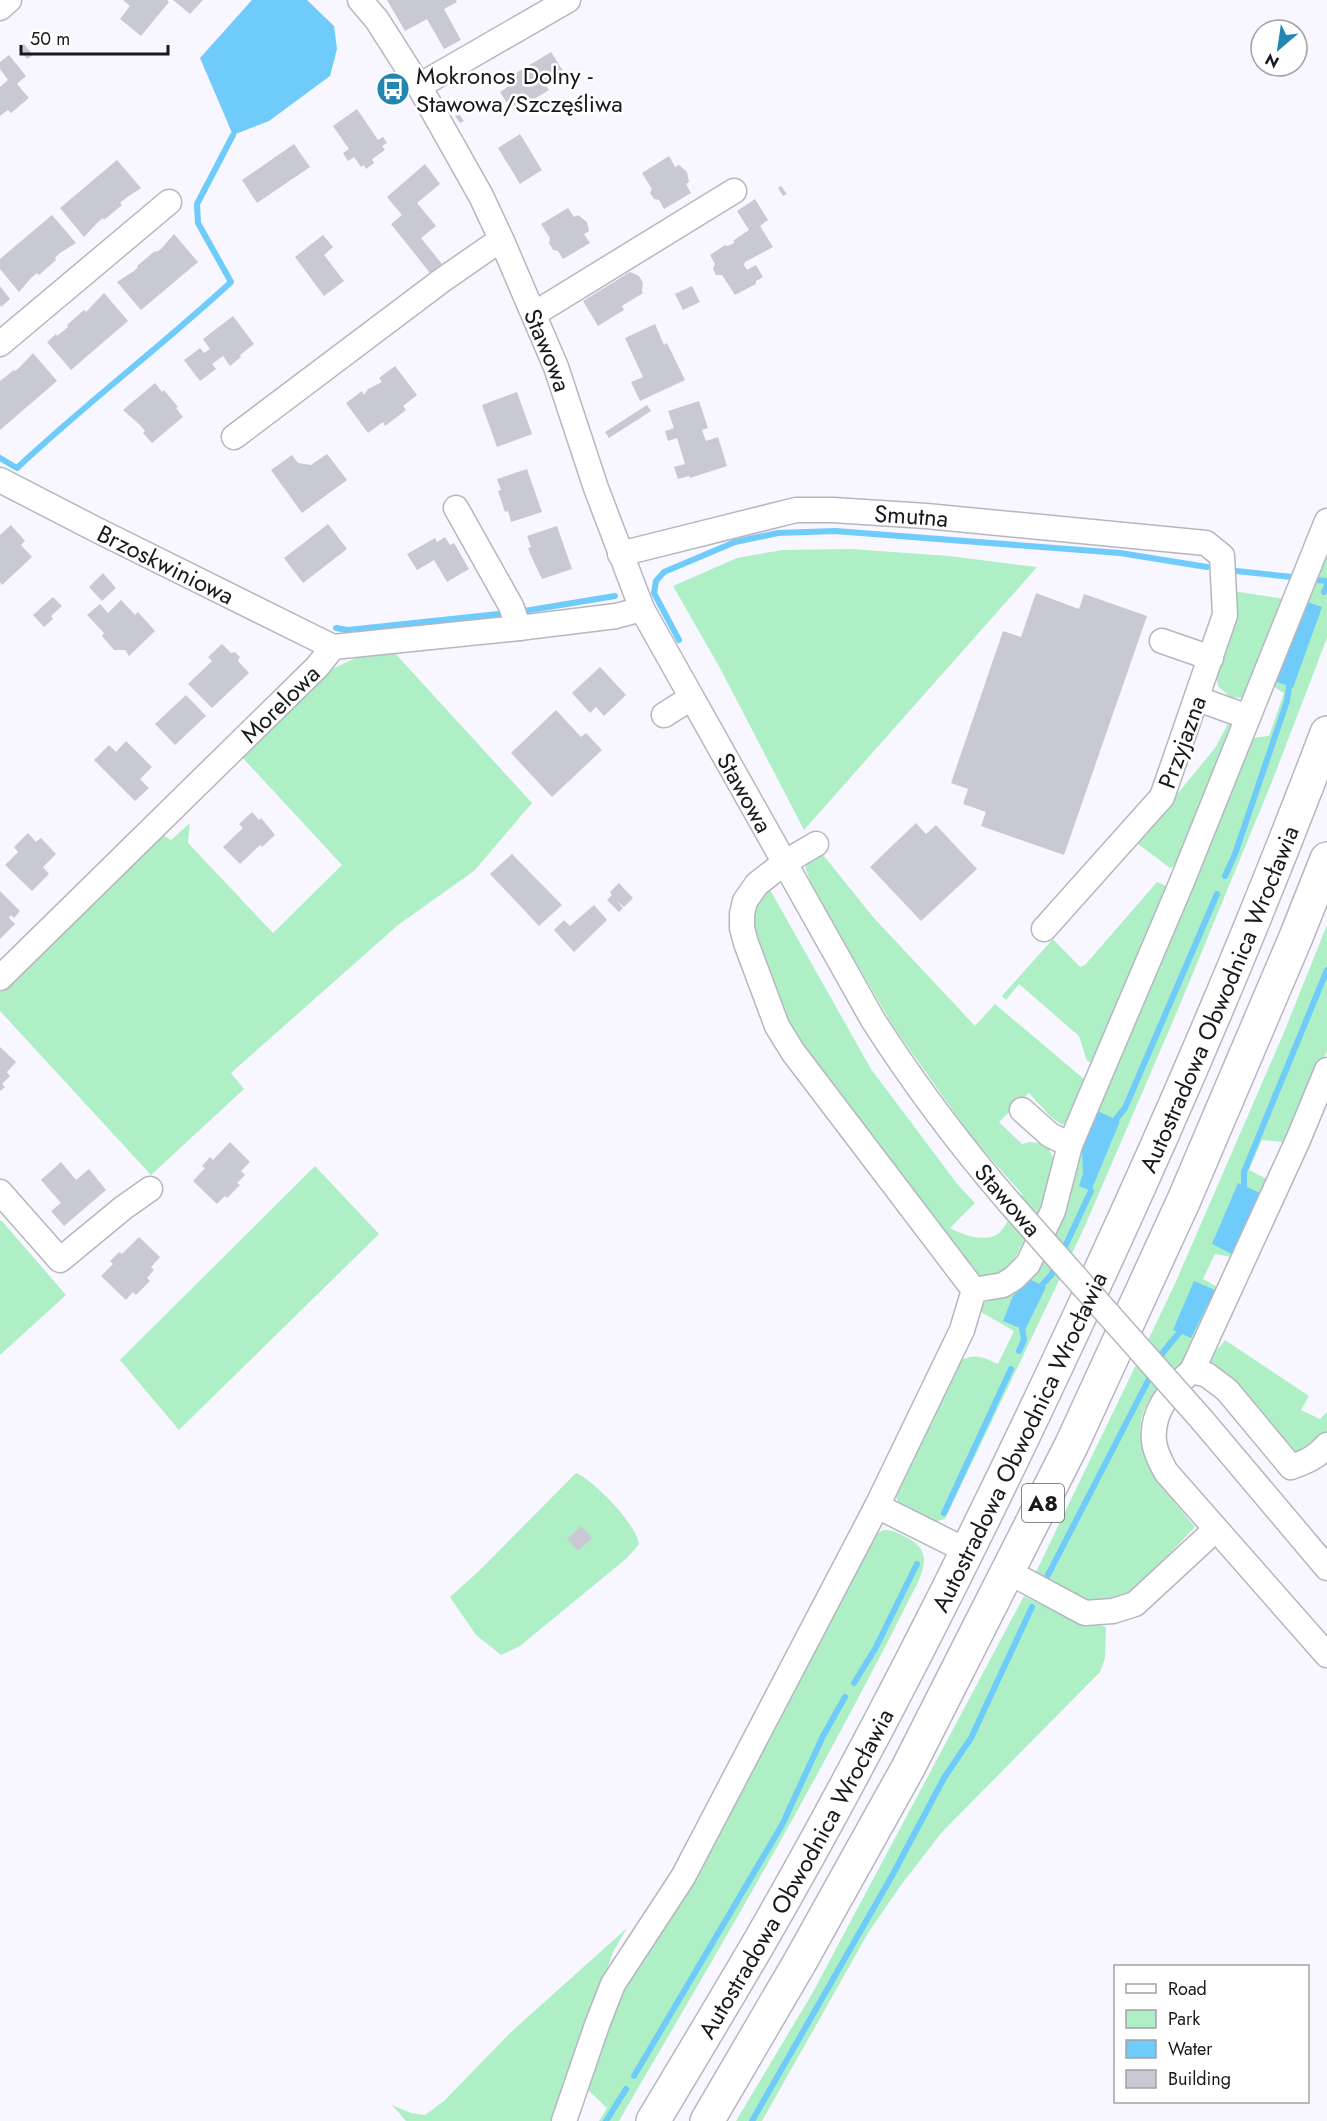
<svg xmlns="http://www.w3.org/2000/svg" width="1327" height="2121" viewBox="0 0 1327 2121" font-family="Jost,sans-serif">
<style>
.green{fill:#afefc5}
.water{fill:#6ecbfa}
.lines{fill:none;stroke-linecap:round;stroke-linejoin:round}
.stream{stroke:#6ecbfa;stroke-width:6}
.building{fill:#c9c9d4}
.minor-casing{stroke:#b6b6c1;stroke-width:27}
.highway-casing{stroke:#b6b6c1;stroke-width:36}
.minor{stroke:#fff;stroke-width:24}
.highway{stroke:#fff;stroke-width:33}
.minor-bridge-casing{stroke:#b6b6c1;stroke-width:27;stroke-linecap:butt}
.minor-bridge{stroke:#fff;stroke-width:24}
.labels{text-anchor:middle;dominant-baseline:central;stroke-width:5;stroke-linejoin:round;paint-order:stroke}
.shield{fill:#fff;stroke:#5e5e61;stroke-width:1.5}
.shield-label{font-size:22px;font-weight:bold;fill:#19191d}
.poi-label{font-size:24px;fill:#19191d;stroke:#fff;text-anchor:start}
.street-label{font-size:24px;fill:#19191d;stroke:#fff}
</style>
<rect width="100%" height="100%" fill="#f8f7ff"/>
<g class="green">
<path d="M1327 543V638L1273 779 1179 1007 1085 1226 945 1519 931 1523 899 1504 896 1497 921 1443 920 1434 957 1362C976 1353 980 1356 998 1364L1014 1331 981 1312 980 1309 983 1303 1005 1296 1077 1156 1250 738 1269 736 1284 693 1271 685Z"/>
<polygon points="851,549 949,556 1037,567 804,830 720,668 673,586 737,558 782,550"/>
<polygon points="1233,591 1285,599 1246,698 1230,697 1218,686 1216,675"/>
<polygon points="392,650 532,803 474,871 398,925 231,1073 244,1089 151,1175 0,1011 0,993 161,834 171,840 190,823 188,843 273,933 342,865 240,755 326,672 364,654"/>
<polygon points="1230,720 1237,723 1182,862 1170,868 1137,843 1215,748"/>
<path d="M820 851 873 917 975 1026 995 1004 1084 1079 1085 1084 1071 1119 1062 1125 1051 1117 1029 1093 999 1122 1022 1144 1029 1142 1039 1143 1048 1148 1056 1163 1054 1181 1009 1270 999 1276 977 1277 836 1097 781 1013 752 923 757 899 769 888 871 1069 958 1185 975 1203 950 1228C963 1235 988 1244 1000 1232 1008 1224 1016 1204 1022 1194L971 1136 893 1026 815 892 805 868 811 858Z"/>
<polygon points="1157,882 1171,888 1096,1062 1092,1064 1087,1061 1079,1036 1019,984 1006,1000 1002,996 1053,939 1080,967 1085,965"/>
<path d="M1327 925V1051L1294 1129 1283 1142 1262 1140 1249 1170 1267 1179 1268 1183 1235 1255 1231 1257 1215 1254 1203 1279 1216 1286 1218 1291C1210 1310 1199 1342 1188 1358 1178 1372 1163 1381 1153 1394 1117 1443 1166 1491 1195 1527L1127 1598 1098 1603 1085 1599 1035 1574 1174 1286 1285 1030Z"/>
<polygon points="315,1166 379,1234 179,1430 120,1360"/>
<polygon points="1,1220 66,1295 0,1355 0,1221"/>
<polygon points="1225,1340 1309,1396 1301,1410 1320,1419 1327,1412 1327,1433 1312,1451 1293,1455 1235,1384 1208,1361"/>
<path d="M576 1473C595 1481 636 1524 639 1544L627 1558 520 1646 501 1655 476 1635 450 1597 480 1570Z"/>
<path d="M883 1530C891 1530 896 1532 902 1535 928 1547 928 1560 917 1584 829 1760 731 1930 631 2100L619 2121H599L607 2108 586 2088 626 1982 876 1534Z"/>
<polygon points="1024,1596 1076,1621 1106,1627 1105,1658 1100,1672 942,1832 901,1885 868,1933 762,2121 736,2121 813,1992"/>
<polygon points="627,1928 613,1952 555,2121 406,2121 392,2105 411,2113 425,2115 444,2101 511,2032"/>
</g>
<g class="water">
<polygon points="252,0 307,0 334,26 337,49 330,76 269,121 233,135 200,58"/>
<polygon points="1307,602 1322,607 1293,688 1275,681"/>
<polygon points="1097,1111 1120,1121 1091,1191 1079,1186 1083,1174 1082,1148"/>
<polygon points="1238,1183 1260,1193 1232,1254 1212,1244"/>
<polygon points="1031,1280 1046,1287 1025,1330 1003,1321 1013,1296"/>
<polygon points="1194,1281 1215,1290 1191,1338 1173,1330"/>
</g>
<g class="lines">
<g class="stream">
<path d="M0 458 17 468C86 403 162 346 231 282L198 223 197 204 233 135"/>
<polyline points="1236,571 1292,577"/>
<polyline points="1317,580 1327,581"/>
<polyline points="1324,592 1327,585"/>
<polyline points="518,612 615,596"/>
<polyline points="336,628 348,630 508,613"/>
<polyline points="679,640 654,593 656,581 664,572 735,542 778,533 835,531 1120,553 1207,567"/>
<polyline points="1225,876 1235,854 1287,701 1289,687"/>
<polyline points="1116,1119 1125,1108 1217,894"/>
<polyline points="1244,1186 1244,1172 1327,970"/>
<polyline points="1062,1253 1091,1191"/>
<polyline points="1042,1285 1052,1274 1056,1265"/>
<polyline points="1019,1351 1024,1340 1022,1328"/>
<polyline points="1158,1361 1164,1351 1179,1333"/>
<polyline points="944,1513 1011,1369"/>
<polyline points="1048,1575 1152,1373"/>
<polyline points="854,1683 875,1649 917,1564"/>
<polyline points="634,2076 782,1825 823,1736 845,1697"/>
<polyline points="606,2121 626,2089"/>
<polyline points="752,2121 893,1874 944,1778 971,1738 1032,1607"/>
</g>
</g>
<g class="building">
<polygon points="123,0 167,0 169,2 141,36 120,19 130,6"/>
<polygon points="173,0 203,0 190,14"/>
<polygon points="387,0 456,0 457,2 444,9 461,40 444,49 427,19 405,31"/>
<polygon points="24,44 33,55 27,59 19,49"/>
<polygon points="551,52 565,74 546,86 549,90 528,103 525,98 510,108 500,92 515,82 511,76"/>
<polygon points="9,55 26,76 17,84 29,98 11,113 8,110 0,116 0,87 8,80 0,69 0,62"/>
<polygon points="357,109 378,140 383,137 387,143 382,146 385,150 372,159 374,163 366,169 364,165 361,167 354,157 348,161 343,153 349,149 333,126"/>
<polygon points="459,114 464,121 460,123 455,116"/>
<polygon points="520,134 542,170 520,184 498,148"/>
<polygon points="294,144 310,167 257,203 242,180"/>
<polygon points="669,156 675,167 679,165 687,172 689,182 686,184 691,193 664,209 659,200 654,199 650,193 652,189 642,173"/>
<polygon points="117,160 141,188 126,198 120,203 122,205 104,220 103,218 97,223 84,237 60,208"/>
<polygon points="425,164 440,184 417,203 436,226 421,238 442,264 430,273 391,224 402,215 387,197"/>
<polygon points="781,186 787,194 783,196 778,188"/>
<polygon points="755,199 768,220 760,226 773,247 745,262 744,265 747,270 756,265 763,277 756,281 756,284 735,295 722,275 716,275 713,269 715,264 710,255 725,245 728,246 734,243 734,240 749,230 737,211"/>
<polygon points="568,208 574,217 578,215 587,222 589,231 584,234 590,243 563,259 558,251 553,250 549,243 550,238 541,224"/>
<polygon points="52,215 76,243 60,253 55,258 56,260 39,275 37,273 32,277 19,292 0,269 0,259"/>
<polygon points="174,234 198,262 141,310 117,282 134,271 138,267 137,266 155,251 156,252 161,249"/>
<polygon points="323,235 333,247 324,255 344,281 324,296 295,257"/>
<polygon points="630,272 639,276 643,283 642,291 643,293 622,306 624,310 598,326 583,301"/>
<polygon points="0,286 10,299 1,307 0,305"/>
<polygon points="692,286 700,302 683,310 675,294"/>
<polygon points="104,293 128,321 71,370 47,342 56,334 57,336 68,327 67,325 84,310 86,312"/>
<polygon points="233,316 254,344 240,355 241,357 230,366 223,356 212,364 216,369 200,381 184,360 200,348 204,353 210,349 203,339"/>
<polygon points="655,324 664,345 667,343 685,380 640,401 631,382 643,377 625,338"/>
<polygon points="33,353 57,381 0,430 0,381 14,370 15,371 20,367"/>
<polygon points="395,366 417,395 403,406 406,410 385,426 383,422 368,433 346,403 362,391 364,395 368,389 382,382 379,378"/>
<polygon points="155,383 162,392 164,390 178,407 176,408 183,417 152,443 143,433 145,431 140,425 123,410"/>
<polygon points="517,392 532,434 497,447 482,405"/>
<polygon points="699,401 708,428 702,430 706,441 718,437 727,466 690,478 689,476 678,479 674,467 685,464 677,438 668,441 665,431 674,428 668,411"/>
<polygon points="647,405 651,411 609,438 605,432"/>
<polygon points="327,454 347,480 302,513 271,470 292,455 298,463 311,465"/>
<polygon points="527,469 542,512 511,522 508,511 505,512 498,491 501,490 497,479"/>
<polygon points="328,524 347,549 303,583 284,558"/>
<polygon points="11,525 25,541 21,545 32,557 2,585 0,582 0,535"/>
<polygon points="557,526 572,569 542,579 532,558 528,548 531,547 527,536"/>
<polygon points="445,537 450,545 454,543 469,569 447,582 434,560 417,570 407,554 435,538 437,542"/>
<polygon points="103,573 116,588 102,601 89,587"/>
<polygon points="1036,593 1079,609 1084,594 1147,616 1064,855 981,826 986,812 963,804 968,789 951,783 1003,631 1021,637"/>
<polygon points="53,597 62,606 51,616 53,619 44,627 33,615"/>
<polygon points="121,600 135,615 138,612 155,631 129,656 125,650 114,650 102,636 104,633 87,615 100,604 108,613"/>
<polygon points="222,644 231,653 235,652 240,657 238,661 249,673 212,708 188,684 212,661 208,657"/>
<polygon points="600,667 626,695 604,716 596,707 590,713 572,693"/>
<polygon points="186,695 206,716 175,745 155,724"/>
<polygon points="556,710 581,737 586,733 602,750 552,797 511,753"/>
<polygon points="126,741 152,767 140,779 149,788 135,801 94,760 109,745 116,752"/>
<polygon points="252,812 259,820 261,818 275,835 262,847 260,845 240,864 223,847 243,828 239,824"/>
<polygon points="916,823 926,834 936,825 977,869 921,921 870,867"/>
<polygon points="28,833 36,842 41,838 56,854 43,867 49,874 32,891 5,865 18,852 14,847"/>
<polygon points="512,854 562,905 539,926 490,874"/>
<polygon points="619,883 633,898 624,907 616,900 623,908 619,912 607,900 612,895 610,892"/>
<polygon points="0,891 20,911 14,918 11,915 9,918 15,924 0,939"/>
<polygon points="594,905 607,920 574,952 554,930 564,920 570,926"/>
<polygon points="0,1047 16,1062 7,1072 10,1076 2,1084 5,1087 0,1091"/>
<polygon points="230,1142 250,1162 241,1171 245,1175 237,1183 240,1185 227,1198 225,1196 217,1204 193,1181 205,1168 202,1166 210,1157 213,1160"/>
<polygon points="61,1162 76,1180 89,1169 106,1190 64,1226 51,1211 61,1203 41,1180"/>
<polygon points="139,1237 160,1257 151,1267 154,1270 147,1278 150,1281 136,1295 133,1292 126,1300 101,1276 113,1264 110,1261 119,1252 122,1254"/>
<polygon points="581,1526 592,1538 578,1551 567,1539"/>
</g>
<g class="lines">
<defs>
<g id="minor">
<path id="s1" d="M360 0 377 20 419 86 481 196 502 241 556 367 596 488 642 609 873 1020C914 1084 959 1144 1008 1201"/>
<polyline points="0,8 9,0"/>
<polyline points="419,86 568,0"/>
<polyline points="534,314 734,191"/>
<polyline points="0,344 169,202"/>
<polyline points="234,437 441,281 490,247 502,241"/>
<path id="s2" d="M0 480 97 530 333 647"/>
<polyline points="456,508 511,606 519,628"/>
<path id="s3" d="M620 554 796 510H833L926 516 1206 543 1222 556 1225 615 1162 797 1044 929"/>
<polyline points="1162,641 1211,658"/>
<polyline points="1198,699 1248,717"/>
<polyline points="664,715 691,698"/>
<polyline points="816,844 784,863 757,884 745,901 742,914 742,928 746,943 777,1026 793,1052 974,1290"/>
<path id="s4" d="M0 978 317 667 333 647 519 628 616 616 642 609"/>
<polyline points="1022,1110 1050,1135 1070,1145"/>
<polyline points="0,1192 60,1260 123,1208 150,1189"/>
<polyline points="974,1290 1003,1285 1014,1278 1028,1264 1053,1211 1070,1145 1181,884 1327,521"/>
<polyline points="1192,1371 1298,1140 1327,1070"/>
<polyline points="1203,1421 1327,1568"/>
<path d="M1327 1445C1317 1457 1306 1462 1291 1467L1227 1390 1207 1375 1192 1371C1171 1388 1151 1412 1154 1441 1155 1452 1161 1463 1166 1472L1327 1655"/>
<polyline points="877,1506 967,1551"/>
<polyline points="1009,1572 1085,1613 1113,1611 1135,1604 1215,1530"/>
<polyline points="564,2121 597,2025 613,1984 683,1877 877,1506 962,1330 974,1290"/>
</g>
<g id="highway">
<path id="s5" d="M653 2121C689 2061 725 2001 760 1941 875 1741 978 1535 1075 1326 1166 1132 1251 934 1327 733"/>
<polyline points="707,2121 800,1962 908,1768 1072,1444 1184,1200 1296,937 1327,859"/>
</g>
</defs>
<use href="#minor" class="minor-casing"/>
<use href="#highway" class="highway-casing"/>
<use href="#minor" class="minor"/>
<use href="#highway" class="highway"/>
<defs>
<polyline id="minor-bridge" points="1008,1201 1203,1421"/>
</defs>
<use href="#minor-bridge" class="minor-bridge-casing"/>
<use href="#minor-bridge" class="minor-bridge"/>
</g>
<defs>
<symbol id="bus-disc" viewBox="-11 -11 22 22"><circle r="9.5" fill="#2286b0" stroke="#fff"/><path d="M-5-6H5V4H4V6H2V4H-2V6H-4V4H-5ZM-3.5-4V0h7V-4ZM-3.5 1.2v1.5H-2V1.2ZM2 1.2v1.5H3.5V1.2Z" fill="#fff"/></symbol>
</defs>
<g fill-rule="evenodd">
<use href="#bus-disc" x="374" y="70" width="38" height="38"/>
</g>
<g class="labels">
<rect class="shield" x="1022" y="1484" width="42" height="38" rx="4.5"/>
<g class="shield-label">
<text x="1043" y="1503">A8</text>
</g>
<g class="poi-label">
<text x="416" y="75">Mokronos Dolny -<tspan x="416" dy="28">Stawowa/Szczęśliwa</tspan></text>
</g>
<g class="street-label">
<text stroke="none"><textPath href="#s1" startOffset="399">Stawowa</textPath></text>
<text stroke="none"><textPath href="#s3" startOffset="297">Smutna</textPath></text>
<text stroke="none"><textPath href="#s2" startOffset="186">Brzoskwiniowa</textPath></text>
<text stroke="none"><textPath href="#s4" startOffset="392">Morelowa</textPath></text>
<text transform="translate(1182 742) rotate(-70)">Przyjazna</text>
<text stroke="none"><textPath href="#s1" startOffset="885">Stawowa</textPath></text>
<text stroke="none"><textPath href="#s5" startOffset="1258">Autostradowa Obwodnica Wrocławia</textPath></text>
<text transform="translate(1008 1200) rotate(49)">Stawowa</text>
<text stroke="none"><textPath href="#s5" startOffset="772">Autostradowa Obwodnica Wrocławia</textPath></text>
<text stroke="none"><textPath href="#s5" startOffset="286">Autostradowa Obwodnica Wrocławia</textPath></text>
</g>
</g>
<rect x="1114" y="1965" width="195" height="138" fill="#ffffff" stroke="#a3a3a5" stroke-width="1.5"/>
<rect x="1126" y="1984" width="30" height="9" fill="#ffffff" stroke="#a3a3a5" stroke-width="1.5"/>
<text x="1168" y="1995" font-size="18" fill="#19191d">Road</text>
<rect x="1126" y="2010" width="30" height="18" fill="#afefc5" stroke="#a3a3a5" stroke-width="1.5"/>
<text x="1168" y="2025" font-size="18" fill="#19191d">Park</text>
<rect x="1126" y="2040" width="30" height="18" fill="#6ecbfa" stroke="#a3a3a5" stroke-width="1.5"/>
<text x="1168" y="2055" font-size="18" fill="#19191d">Water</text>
<rect x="1126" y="2070" width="30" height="18" fill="#c9c9d4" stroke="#a3a3a5" stroke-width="1.5"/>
<text x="1168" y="2085" font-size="18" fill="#19191d">Building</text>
<g transform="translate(1279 48) rotate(209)"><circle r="28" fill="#ffffff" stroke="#a3a3a5" stroke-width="1.5"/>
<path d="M0-4.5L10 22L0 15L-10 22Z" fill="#2286b0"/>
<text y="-9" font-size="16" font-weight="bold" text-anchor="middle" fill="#19191d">N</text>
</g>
<path d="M21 45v9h147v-9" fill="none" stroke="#19191d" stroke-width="3"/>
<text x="30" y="45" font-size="18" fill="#19191d" stroke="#ffffff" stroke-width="4.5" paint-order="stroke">50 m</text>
</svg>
